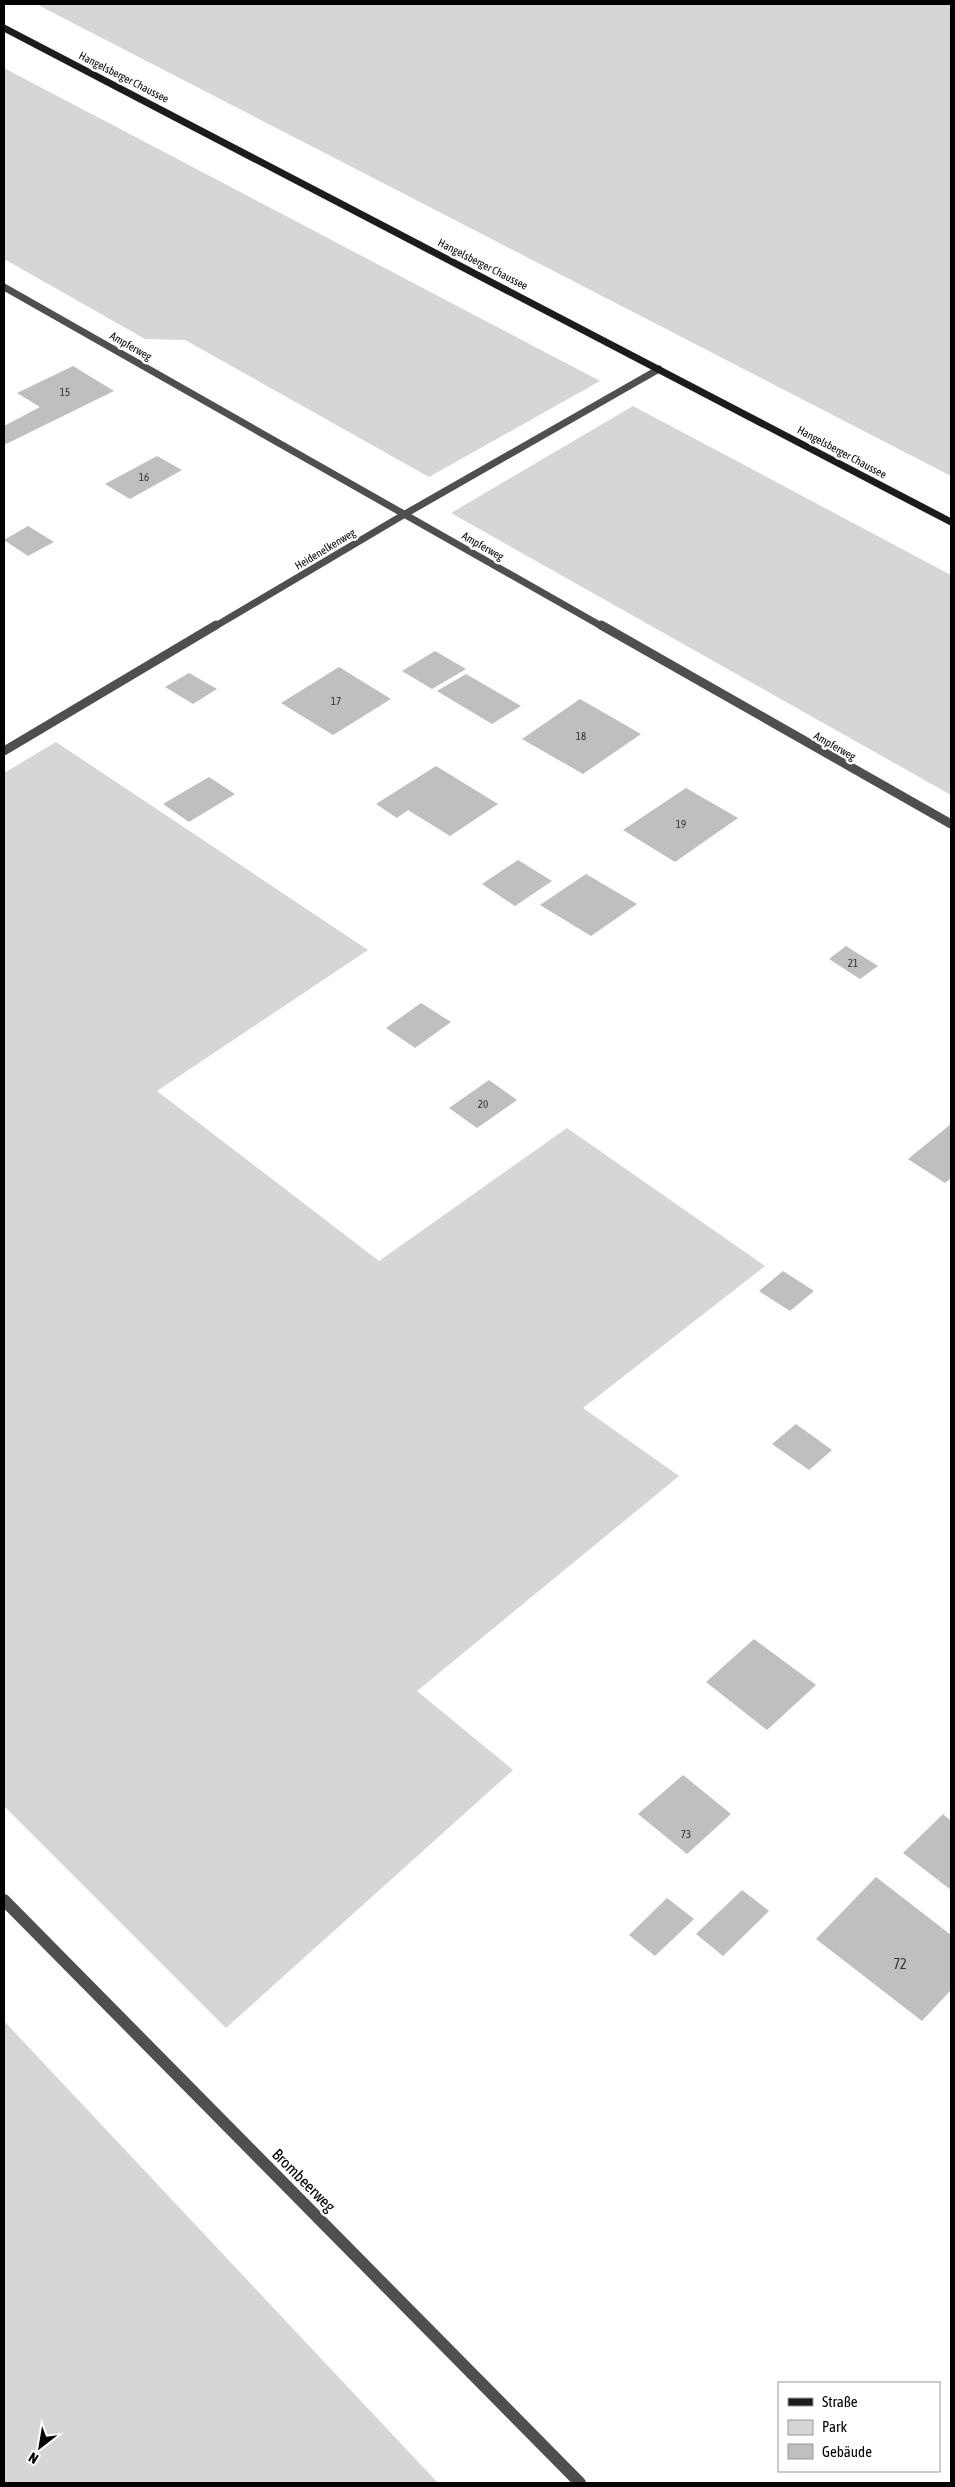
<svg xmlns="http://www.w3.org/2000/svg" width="955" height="2487" viewBox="0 0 955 2487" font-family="'Asap Condensed',sans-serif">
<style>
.green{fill:#d6d6d6}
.building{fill:#bfbfbf}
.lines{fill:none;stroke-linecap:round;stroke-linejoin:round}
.minor-far2{stroke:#4f4f4f;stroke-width:7}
.minor-far1{stroke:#4f4f4f;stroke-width:9}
.minor{stroke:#4f4f4f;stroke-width:12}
.secondary{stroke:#1c1c1c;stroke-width:7}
.labels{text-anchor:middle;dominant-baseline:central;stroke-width:5;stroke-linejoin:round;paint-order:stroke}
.far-street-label{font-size:11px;fill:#000;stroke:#fff}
.number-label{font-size:11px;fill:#303030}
.near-number-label{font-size:14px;fill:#303030}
.near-street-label{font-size:16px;fill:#000;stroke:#fff}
</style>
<rect width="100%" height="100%" fill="#fff"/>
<g class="green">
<polygon points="36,4 951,4 951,476"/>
<polygon points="4,68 600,381 429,477 185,340 145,339 4,259"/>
<polygon points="633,406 951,575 951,795 451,513"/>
<polygon points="56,742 368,950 157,1091 379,1261 567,1128 765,1266 583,1408 679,1476 417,1691 513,1770 226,2028 4,1806 4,773"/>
<polygon points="4,2021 438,2483 4,2483"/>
</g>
<g class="building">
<polygon points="73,366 114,391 4,445 4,426 40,407 17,393"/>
<polygon points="157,456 182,470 130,499 105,484"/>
<polygon points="28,526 54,542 28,556 4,540"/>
<polygon points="435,651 466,669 432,689 402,671"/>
<polygon points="339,667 391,699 333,735 281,703"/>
<polygon points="189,673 217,689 193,704 165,687"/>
<polygon points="466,674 521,706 492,724 437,691"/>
<polygon points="580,699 641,734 583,774 522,739"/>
<polygon points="436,766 498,804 450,836 408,810 397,818 376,804"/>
<polygon points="209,777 235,794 189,822 163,804"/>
<polygon points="686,788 738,818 675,862 623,830"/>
<polygon points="518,860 552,881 515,906 482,884"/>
<polygon points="586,874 637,904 591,936 540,905"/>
<polygon points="846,946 878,966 860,979 829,959"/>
<polygon points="421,1003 451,1022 415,1048 386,1028"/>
<polygon points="489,1080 517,1100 477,1128 449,1108"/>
<polygon points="951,1124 951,1178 945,1183 908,1159"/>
<polygon points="783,1271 814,1291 790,1311 759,1291"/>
<polygon points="796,1424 832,1450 809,1470 772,1444"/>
<polygon points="754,1639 816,1685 767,1730 706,1682"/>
<polygon points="683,1775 731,1814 687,1854 638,1814"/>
<polygon points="943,1814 951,1821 951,1890 903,1853"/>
<polygon points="876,1877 951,1935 951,1990 922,2021 816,1939"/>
<polygon points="742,1890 769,1911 723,1956 696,1934"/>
<polygon points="667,1898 694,1919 655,1956 629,1935"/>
</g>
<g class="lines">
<g class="minor-far2">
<polyline points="4,287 603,627"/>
<polyline points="214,627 405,514 659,369"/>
</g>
<g class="minor-far1">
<polyline points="601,625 951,824"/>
<polyline points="4,751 216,625"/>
</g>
<polyline class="minor" points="4,1900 580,2483"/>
<polyline class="secondary" points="4,28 951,522"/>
</g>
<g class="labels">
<g class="far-street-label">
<text transform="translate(124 77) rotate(27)">Hangelsberger Chaussee</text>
<text transform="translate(483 264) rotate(27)">Hangelsberger Chaussee</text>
<text transform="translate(131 346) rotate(30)">Ampferweg</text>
<text transform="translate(842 452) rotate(28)">Hangelsberger Chaussee</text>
<text transform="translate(483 546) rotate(30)">Ampferweg</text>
<text transform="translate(325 549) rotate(-31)">Heidenelkenweg</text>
<text transform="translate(835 746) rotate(30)">Ampferweg</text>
</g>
<g class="number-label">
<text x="65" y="392">15</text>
<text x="144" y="477">16</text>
<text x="336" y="701">17</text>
<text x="581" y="736">18</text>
<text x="681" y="824">19</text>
<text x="853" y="963">21</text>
<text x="483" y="1104">20</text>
<text x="686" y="1834">73</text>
</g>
<g class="near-number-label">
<text x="900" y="1964">72</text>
</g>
<g class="near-street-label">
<text transform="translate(304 2180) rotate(45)">Brombeerweg</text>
</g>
</g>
<rect width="955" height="2487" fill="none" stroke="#000000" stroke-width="10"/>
<rect x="778" y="2382" width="162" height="90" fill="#ffffff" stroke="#999999"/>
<rect x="788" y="2398" width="25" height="8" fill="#1c1c1c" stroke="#999999"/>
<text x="822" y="2407" font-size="15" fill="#000000">Straße</text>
<rect x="788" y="2420" width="25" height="15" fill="#d6d6d6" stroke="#999999"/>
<text x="822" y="2432" font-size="15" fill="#000000">Park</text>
<rect x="788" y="2444" width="25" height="15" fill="#bfbfbf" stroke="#999999"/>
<text x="822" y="2457" font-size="15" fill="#000000">Gebäude</text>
<g transform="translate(40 2447) rotate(211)" stroke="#ffffff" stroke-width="4" paint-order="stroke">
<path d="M0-4L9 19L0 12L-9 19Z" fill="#000000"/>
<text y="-8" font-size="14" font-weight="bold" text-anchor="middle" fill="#000000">N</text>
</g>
</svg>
